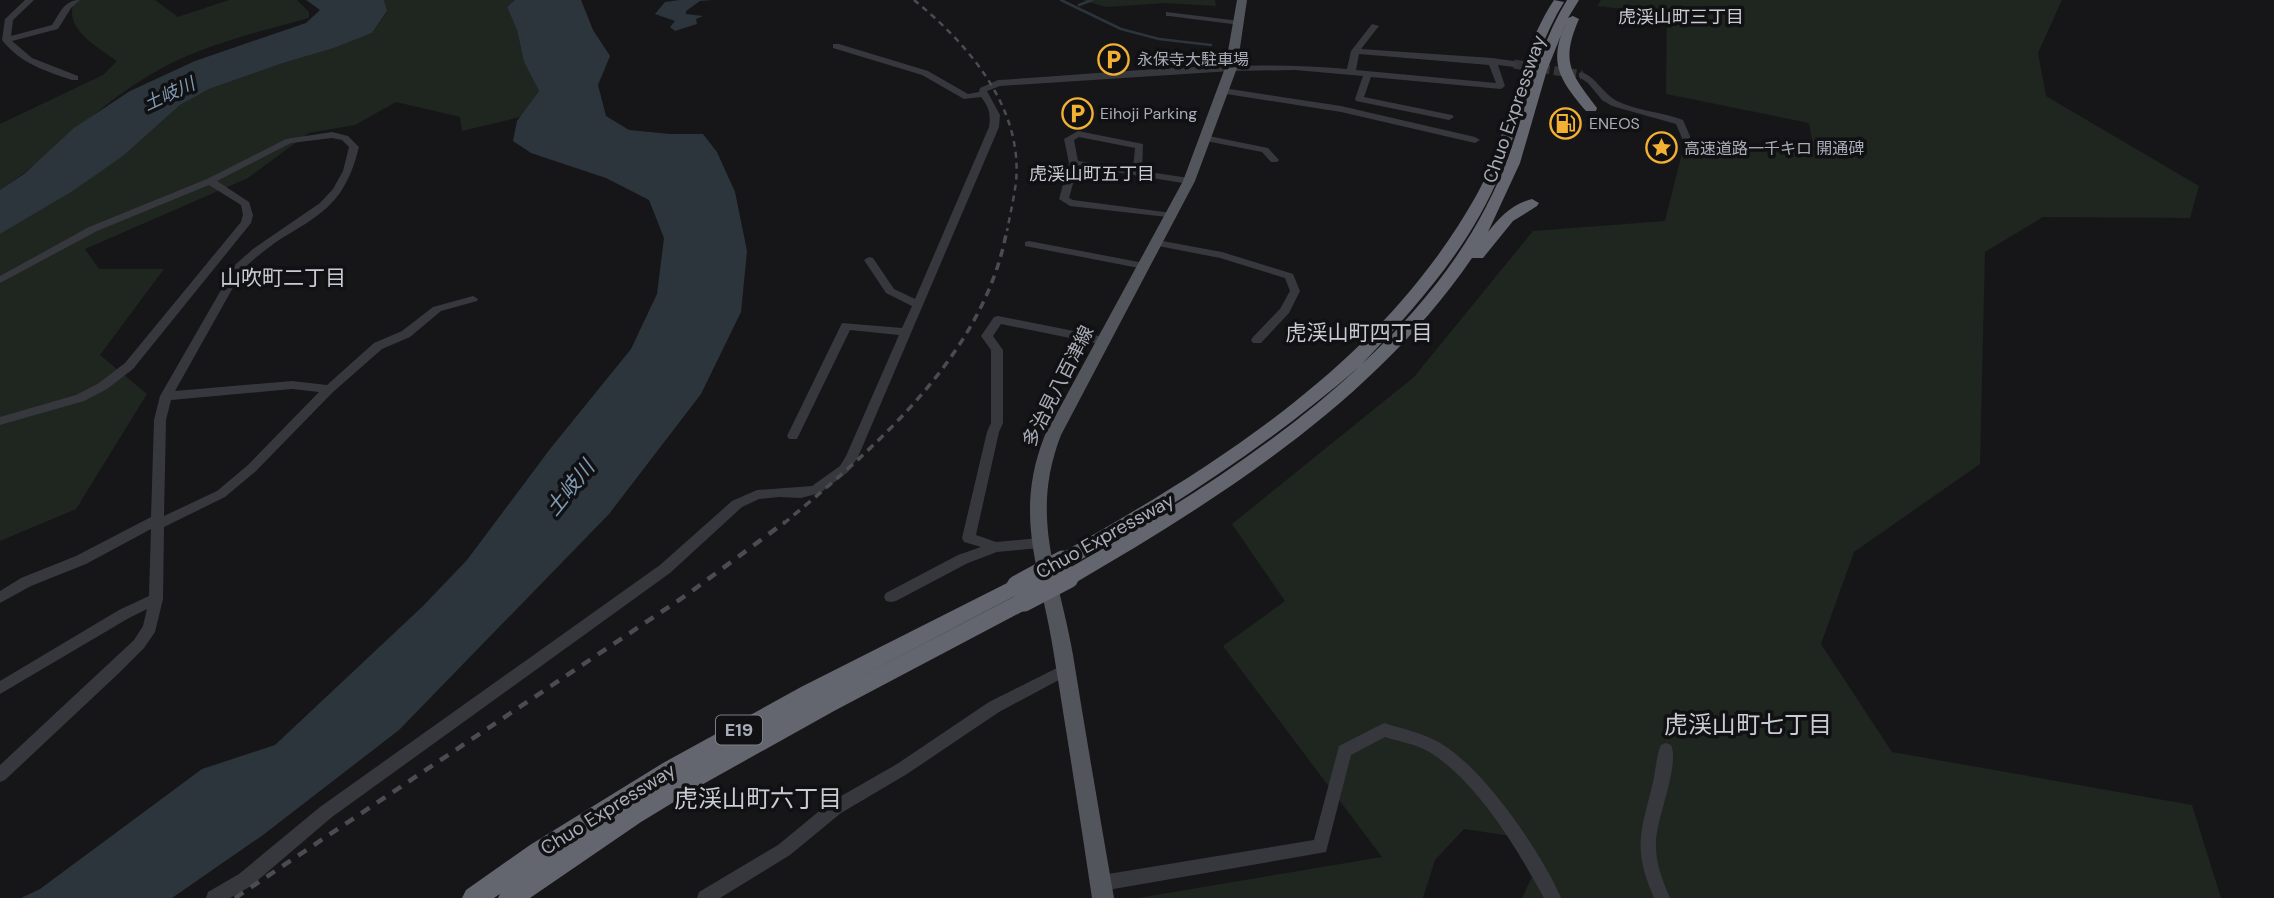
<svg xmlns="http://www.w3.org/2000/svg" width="2274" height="898" viewBox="0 0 2274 898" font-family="'DM Sans','Noto Sans JP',sans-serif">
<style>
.green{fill:#1e261f}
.water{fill:#2c353c}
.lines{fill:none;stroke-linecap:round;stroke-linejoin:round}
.stream{stroke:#2c353c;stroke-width:2.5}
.minor-tunnel{stroke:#333438;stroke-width:9;stroke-dasharray:9 4.5;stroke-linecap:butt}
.minor{fill:#37383d;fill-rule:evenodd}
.major{fill:#53555c;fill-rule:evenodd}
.highway{fill:#63666e;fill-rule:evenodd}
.rail-far2{stroke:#4a4c52;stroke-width:2.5;stroke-dasharray:6 5;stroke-linecap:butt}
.rail-far1{stroke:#4a4c52;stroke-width:3.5;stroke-dasharray:8 6;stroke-linecap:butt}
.rail{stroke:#4a4c52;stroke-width:4.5;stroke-dasharray:10 9;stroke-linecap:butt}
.highway-bridge{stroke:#63666e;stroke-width:21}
.labels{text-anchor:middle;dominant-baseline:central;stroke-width:7;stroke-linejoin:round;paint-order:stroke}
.far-poi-label{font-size:16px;fill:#a8adb8;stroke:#111113;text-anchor:start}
.far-neighbourhood-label{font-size:18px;fill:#c9ccd4;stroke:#111113}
.far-water-label{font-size:18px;font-style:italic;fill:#7f9bb3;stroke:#111113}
.shield{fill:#111113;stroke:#7b7e86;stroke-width:2}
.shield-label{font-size:18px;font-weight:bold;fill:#a8adb8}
.street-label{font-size:19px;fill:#a8adb8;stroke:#111113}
.neighbourhood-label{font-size:21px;fill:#c9ccd4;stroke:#111113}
.water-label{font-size:21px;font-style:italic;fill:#7f9bb3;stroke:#111113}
.near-neighbourhood-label{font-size:24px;fill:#c9ccd4;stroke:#111113}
</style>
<rect width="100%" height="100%" fill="#161618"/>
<g class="green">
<path d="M75 0H155L178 17 229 0H297L309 12V18C255 33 197 46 148 76 94 108 52 156 0 190V124L103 75 117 61C98 47 61 28 75 0Z"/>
<polygon points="384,0 515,0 507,7 517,30 524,62 539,91 520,117 462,131 460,117 396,102 355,125 309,133 248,178 85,249 99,269 164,269 100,355 147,394 76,509 0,541 0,234 123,156 180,105 209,89 280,64 334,48 372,33 387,12"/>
<polygon points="1082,0 1215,0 1216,6 1166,3 1106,7"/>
<polygon points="1601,0 2062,0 2038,53 2046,96 2199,186 2190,218 2043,217 1985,252 1980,464 1854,552 1821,644 1892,752 2192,805 2221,898 1522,898 1532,877 1511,836 1464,829 1435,860 1423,898 1138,898 1382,857 1223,646 1285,601 1232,524 1414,377 1533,231 1665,221 1683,149 1814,150 1809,123 1666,94 1667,14 1597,6"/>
</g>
<g class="water">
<polygon points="306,0 384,0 387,11 372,33 334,48 280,64 209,89 180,105 123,156 71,192 0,234 0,190 24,174 74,128 130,91 195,61 306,23 320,10"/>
<polygon points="515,0 581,0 593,30 610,56 598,85 606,116 629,130 670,134 703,134 717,152 735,192 747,251 741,312 701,394 609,514 399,730 263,835 172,898 21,898 40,889 202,769 275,745 423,606 467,560 550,449 631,349 657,294 664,238 649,200 606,178 531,153 513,141 517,121 539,91 524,62 517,30 507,7"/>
<polygon points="680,0 712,0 700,1 686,11 686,14 703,16 696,19 697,24 675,31 670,27 675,21 655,14 665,2"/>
</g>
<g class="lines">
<g class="stream">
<polyline points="1061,0 1121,29 1159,39 1211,45"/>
<polyline points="1079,5 1092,0"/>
</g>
<polyline class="minor-tunnel" points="1514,64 1582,75"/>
<g class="minor">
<path d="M25 0H34L13 20 11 36 52 25C60 13 64 0 80 0L71 8 58 29 12 41 32 58 78 76V80H72C45 71 20 63 2 40L5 19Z"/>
<polygon points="1166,12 1240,21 1244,23 1240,25 1169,16 1166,16"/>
<path d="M1372 24 1379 26 1361 49 1492 58 1514 61 1518 64 1514 67 1498 65 1505 86 1501 89 1371 77 1364 97 1452 115 1454 117 1449 120 1356 101 1355 99 1363 76 1295 70 1231 71 1000 86 987 91 1000 115 999 127 858 457 848 472 820 493 801 498 779 497 759 499 742 507 670 573 332 817 251 886 230 898H206L208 892 239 874 320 807 660 565 732 501 757 490 812 486 840 466 846 456 899 335 850 330 797 439H789L787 436 842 323 902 328 912 306 886 293 864 260 869 257 873 258 894 289 915 299 989 127C991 114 989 107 981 97L964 99 922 75 833 48V44H839L928 71 968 94 979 92 980 88 998 80C1114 73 1231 59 1347 69L1351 51ZM1359 54 1489 65 1496 83 1356 70Z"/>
<path d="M1582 72C1597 78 1603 94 1617 101 1637 111 1662 112 1683 120L1692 141 1690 143H1684L1676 124 1612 106 1602 100 1588 83 1579 77V73Z"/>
<polygon points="1223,88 1341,106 1475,137 1480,140 1475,143 1341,112 1220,93 1220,89"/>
<path d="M1078 131 1143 144 1142 171 1189 178 1194 181 1189 184 1078 166 1069 198 1073 200 1172 213 1176 214V218L1070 206 1059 199 1069 163 1064 139ZM1079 137 1135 148 1133 169 1078 161 1074 140Z"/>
<path d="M332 132 348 136 359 147C355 162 351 175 343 188 329 212 302 226 279 240 266 249 255 258 244 268L175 391 292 381 327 385 374 343 402 331 433 307 473 296 478 299 477 301 441 311 410 337 382 349 333 392 256 471 225 497 164 527 163 599 155 632 144 648 119 673 5 780 0 782V765L134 640 143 626 147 609 129 618 0 694V681L119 610 149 596 151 529 86 564 31 586 0 603V591L21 578 76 556 151 517 154 420 160 396 236 264 253 249 320 203 333 189 343 171 349 147 342 140 332 138 291 143 217 181 249 202 253 215 251 223 133 369 107 389 84 401 0 425V417L76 395 99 383 125 363 241 222 243 215 241 205 209 185 97 231 0 283V276L89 227 207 179 286 139ZM292 389 319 392 248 465 217 491 164 516 166 420 171 400Z"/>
<polygon points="1204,135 1268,148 1279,160 1277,162 1271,162 1262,152 1201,140 1199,138"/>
<polygon points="1157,240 1222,252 1293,274 1300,291 1289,313 1261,343 1253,343 1251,340 1253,337 1280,309 1290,291 1285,278 1220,258 1153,245 1152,243"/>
<polygon points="1029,241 1144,263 1149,266 1144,269 1025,246 1025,242"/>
<polygon points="998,316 1104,337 1110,341 1104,345 1001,324 993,336 1003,350 1003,423 999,432 976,535 996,542 1039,538 1044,539 1046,543 1044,547 1039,548 997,552 968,563 896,601 891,602 886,601 884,597 886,593 958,555 981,547 964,542 962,538 987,432 991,423 991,350 981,336 994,317"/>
<polygon points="1065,664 1070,666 1072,670 1070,674 999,712 907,774 841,813 790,855 720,898 697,898 699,892 778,845 829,803 897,764 989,702"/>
<path d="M1384 723C1403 729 1423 733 1440 743 1483 767 1542 853 1561 898H1544C1518 850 1478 783 1431 753 1417 744 1400 742 1385 737L1351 755 1326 852 1102 891 1096 889 1094 883 1096 877 1102 875 1314 840 1339 746Z"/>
<path d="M1666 743 1671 745C1680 764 1657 817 1656 841 1655 862 1662 879 1670 898H1654C1632 847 1641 833 1653 782 1656 770 1656 756 1661 745Z"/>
</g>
<path class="major" d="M1237 0H1247L1237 68 1195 181 1061 435C1029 517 1059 574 1073 655 1086 736 1100 817 1114 898H1092C1080 817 1067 736 1054 655 1042 573 1012 517 1045 435L1183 181 1225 68Z"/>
<g class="highway">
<path d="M1554 0 1564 2C1531 55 1524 114 1501 171 1472 245 1416 307 1362 364 1426 304 1478 239 1509 155 1528 102 1537 49 1567 0H1579L1568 18 1573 16 1579 19C1560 63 1571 73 1597 108L1596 111H1586C1559 79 1548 63 1566 23L1547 70 1520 163 1488 232C1500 217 1512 204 1532 199L1539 203 1537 206 1513 221 1483 258H1472C1374 401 1222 497 1075 583L1068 586 1061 583 1058 578 1061 573C1166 512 1271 449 1360 366 1269 445 1174 506 1070 566L1063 568 1056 566 1053 561 1056 556C1219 464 1382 363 1476 196 1511 134 1514 61 1554 0Z"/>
<polygon points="1017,578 1024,581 1027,586 1024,591 843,686 1017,595 1024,593 1031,595 1034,601 1031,607 834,711 705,783 641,822 530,898 498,898 500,894 494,898 462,898 466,890 530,845 663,763 801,687"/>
</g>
<path class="rail-far2" d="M914 0C968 44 1023 107 1016 182 1014 198 1010 215 1007 231"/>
<path class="rail-far1" d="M783 524C876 447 985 354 1007 229"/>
<polyline class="rail" points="235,898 688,594 785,522"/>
<g class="highway-bridge">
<polyline points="1017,586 1063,561"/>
<polyline points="1024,601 1068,578"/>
</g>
</g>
<defs>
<symbol id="parking-ring" viewBox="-11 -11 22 22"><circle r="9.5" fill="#111113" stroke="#f2b134" stroke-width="1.5"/><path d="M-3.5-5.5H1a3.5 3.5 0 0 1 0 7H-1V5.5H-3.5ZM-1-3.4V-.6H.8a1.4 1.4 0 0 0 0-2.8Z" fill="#f2b134"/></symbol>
<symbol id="fuel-ring" viewBox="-11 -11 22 22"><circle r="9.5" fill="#111113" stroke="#f2b134" stroke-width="1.5"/><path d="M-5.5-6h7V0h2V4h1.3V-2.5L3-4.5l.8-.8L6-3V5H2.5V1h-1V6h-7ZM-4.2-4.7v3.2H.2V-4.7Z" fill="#f2b134"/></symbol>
<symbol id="sight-ring" viewBox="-11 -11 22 22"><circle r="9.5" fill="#111113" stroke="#f2b134" stroke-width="1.5"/><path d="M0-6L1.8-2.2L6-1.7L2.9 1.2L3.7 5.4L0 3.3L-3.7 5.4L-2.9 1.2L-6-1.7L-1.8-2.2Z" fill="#f2b134"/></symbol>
</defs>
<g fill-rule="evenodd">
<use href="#parking-ring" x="1096" y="42" width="35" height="35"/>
<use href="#parking-ring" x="1060" y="96" width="35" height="35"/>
<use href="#fuel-ring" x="1548" y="106" width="35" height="35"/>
<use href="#sight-ring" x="1644" y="130" width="35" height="35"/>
</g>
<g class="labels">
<g class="far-poi-label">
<text x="1137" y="59">永保寺大駐車場</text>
<text x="1100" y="113">Eihoji Parking</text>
<text x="1589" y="123">ENEOS</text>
<text x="1684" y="148">高速道路一千キロ 開通碑</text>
</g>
<g class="far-neighbourhood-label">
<text x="1681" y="17">虎渓山町三丁目</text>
<text x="1092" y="174">虎渓山町五丁目</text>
</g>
<g class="far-water-label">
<text transform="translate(169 94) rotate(-25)">土岐川</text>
</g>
<rect class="shield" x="716" y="715.5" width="46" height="29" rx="5"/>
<g class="shield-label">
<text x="739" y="730">E19</text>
</g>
<g class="street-label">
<text transform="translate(1514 109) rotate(-71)">Chuo Expressway</text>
<text transform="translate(1058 386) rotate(-63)">多治見八百津線</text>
<text transform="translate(1105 536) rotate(-29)">Chuo Expressway</text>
<text transform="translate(608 809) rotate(-32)">Chuo Expressway</text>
</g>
<g class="neighbourhood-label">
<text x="283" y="278">山吹町二丁目</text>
<text x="1359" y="333">虎渓山町四丁目</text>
</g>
<g class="water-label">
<text transform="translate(570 488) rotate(-51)">土岐川</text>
</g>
<g class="near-neighbourhood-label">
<text x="1748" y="724">虎渓山町七丁目</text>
<text x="758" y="798">虎渓山町六丁目</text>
</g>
</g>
</svg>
